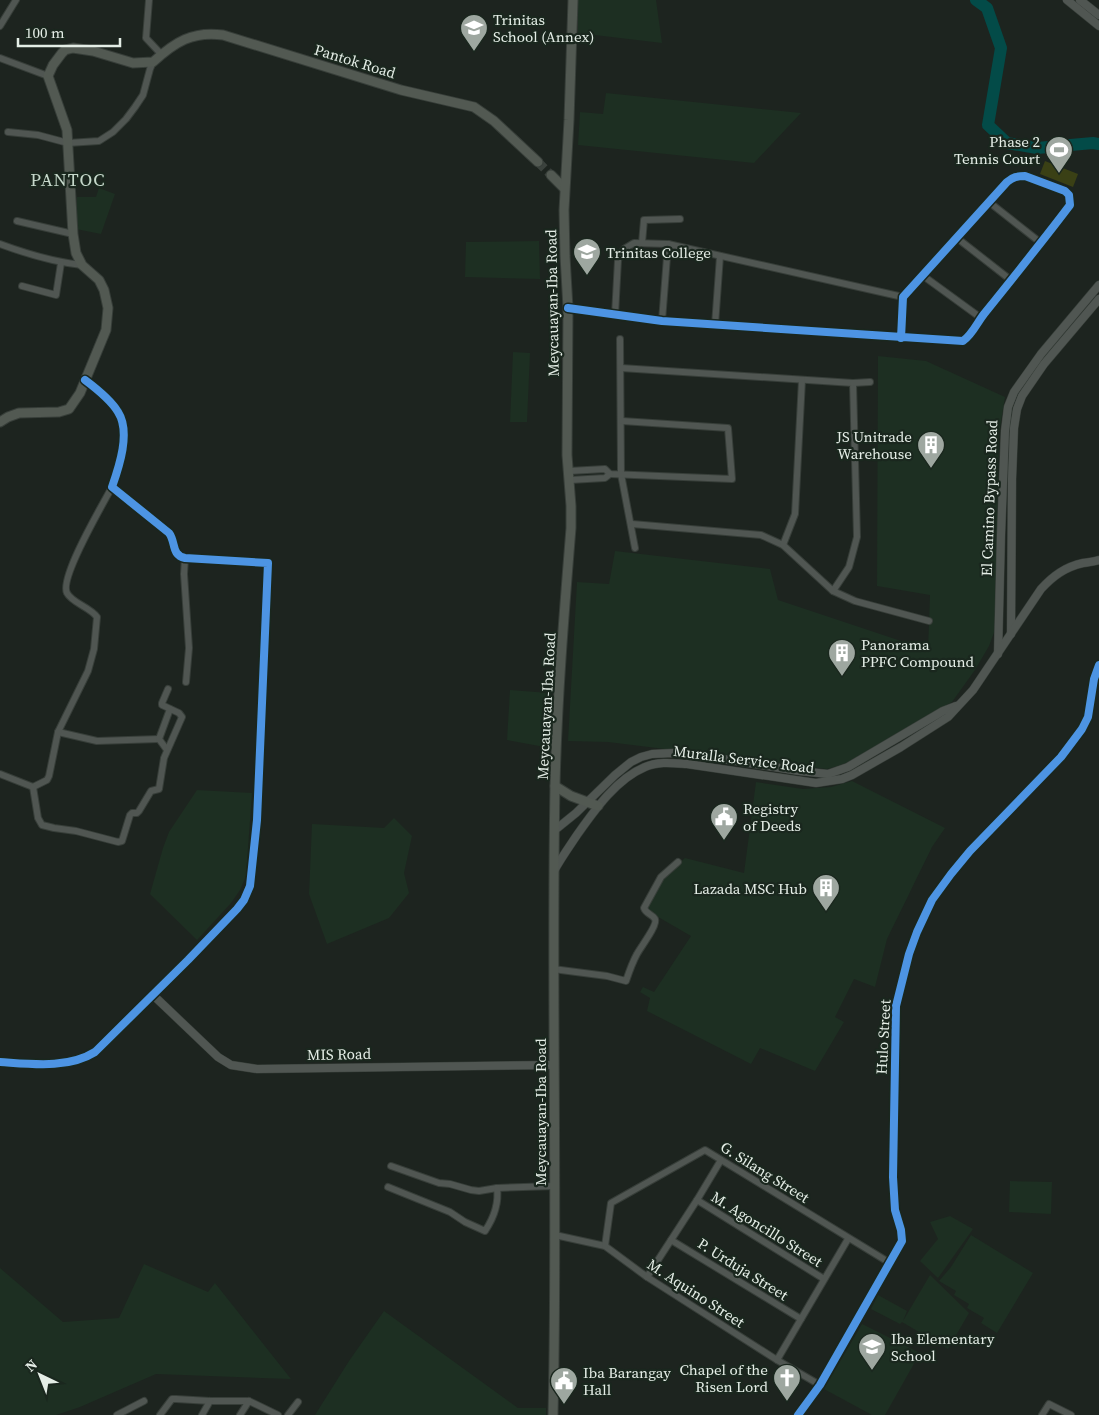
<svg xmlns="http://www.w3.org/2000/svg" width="1099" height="1415" viewBox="0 0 1099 1415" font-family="'Source Serif 4',serif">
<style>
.built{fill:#1d2f22}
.green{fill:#3a4015}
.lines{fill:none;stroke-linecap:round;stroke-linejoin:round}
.river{stroke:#034b48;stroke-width:12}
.secondary-tunnel{stroke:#3b423d;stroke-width:9;stroke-dasharray:9 4.5;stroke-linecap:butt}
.minor-casing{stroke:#373e39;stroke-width:8}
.tertiary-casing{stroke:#373e39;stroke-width:9}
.secondary-casing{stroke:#373e39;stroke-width:11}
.minor{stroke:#505652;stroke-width:6}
.tertiary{stroke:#505652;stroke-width:8}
.secondary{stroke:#525952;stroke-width:9}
.cycleway-casing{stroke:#1a271e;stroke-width:11}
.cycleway{stroke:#4d94e3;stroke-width:8}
.labels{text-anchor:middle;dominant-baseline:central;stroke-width:4.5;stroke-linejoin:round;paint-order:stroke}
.poi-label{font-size:15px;fill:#e4ede6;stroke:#1a271e;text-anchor:start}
.street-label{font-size:15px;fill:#e4ede6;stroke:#1a271e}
.quarter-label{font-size:18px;letter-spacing:1px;fill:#c6d8cb;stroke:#1a271e}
</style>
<rect width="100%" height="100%" fill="#1d241f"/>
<g class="built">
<polygon points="578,0 656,0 662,43 578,33"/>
<polygon points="606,93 801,113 754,163 578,145 580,112 603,114"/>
<polygon points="99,188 115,194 101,234 76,229 77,197 96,197"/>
<polygon points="539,241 540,279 465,277 466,242"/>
<polygon points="513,352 530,353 527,422 510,422"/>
<polygon points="878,356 926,361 1005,397 999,433 995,630 989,646 975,670 952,702 851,761 838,766 827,769 608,742 568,741 577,582 609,584 615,551 770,569 778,600 928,650 930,595 877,586"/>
<polygon points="510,690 549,693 550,748 507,740"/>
<polygon points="852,781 945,828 932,847 887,939 875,987 854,979 835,1017 844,1022 815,1071 760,1048 751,1064 647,1011 650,998 640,992 643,987 654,992 691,936 646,910 663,877 685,858 744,873 756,782 803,789 831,787"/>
<polygon points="197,790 252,793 246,876 240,890 231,903 197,940 150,894 163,848 169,832"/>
<polygon points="394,818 412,836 404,873 409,893 389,918 327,944 309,894 312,824 384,828"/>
<polygon points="1010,1181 1052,1182 1051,1214 1009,1212"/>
<polygon points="950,1216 973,1229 938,1278 920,1261 938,1239 930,1222"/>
<polygon points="971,1235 1033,1273 997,1333 981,1323 984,1318 967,1308 969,1304 954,1295 956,1291 939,1281 951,1267"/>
<polygon points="144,1264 208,1292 215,1283 291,1379 156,1374 80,1407 56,1415 0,1415 0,1268 63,1322 119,1318"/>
<polygon points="930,1275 969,1313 948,1349 902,1322 900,1324 871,1309 878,1295 907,1311 903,1321"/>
<polygon points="384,1311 518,1408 546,1408 546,1415 315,1415 349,1361"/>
<polygon points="862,1324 920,1353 885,1415 872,1415 824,1389"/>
</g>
<polygon class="green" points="1045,161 1078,174 1073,187 1040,174"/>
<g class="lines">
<polyline class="river" points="976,0 987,8 1001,48 988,125 1007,143 1037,148 1093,143 1099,144"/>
<polyline class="secondary-tunnel" points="538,162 551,175"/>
<defs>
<g id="minor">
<polyline points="149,0 146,38 161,54"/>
<polyline points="0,26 16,0"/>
<polyline points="0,58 48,76"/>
<polyline points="8,132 38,135 68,143 99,141 113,132 126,119 135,107 143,95 150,69 153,62"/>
<polyline points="989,202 1041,243"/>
<polyline points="17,221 73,234"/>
<polyline points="957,238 1012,281"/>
<polyline points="642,243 644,220 680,219"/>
<path d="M0 244C27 254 53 262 82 265"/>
<polyline points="922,275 981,318"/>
<polyline points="22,286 56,295 61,263"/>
<path d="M568 308 662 321 963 341C972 335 977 323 984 314 1013 278 1042 242 1070 205L1069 195 1065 191 1025 176C1017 176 1013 177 1007 182L903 297 901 338"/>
<polyline points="615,315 618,260 624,249 634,243 668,244 903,297"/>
<polyline points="662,321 668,244"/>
<polyline points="715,325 720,256"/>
<polyline points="620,339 621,474 635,548"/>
<polyline points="621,368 853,383 857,537 849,567 833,591"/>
<path d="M85 380C97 389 111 400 118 412 131 432 119 467 112 487L169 533C176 542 171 555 185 558L268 563 257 820 250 886 244 900 237 909 153 995"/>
<polyline points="853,383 870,382"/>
<polyline points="569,471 605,469 610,474 732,479 728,428 622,421"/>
<polyline points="570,480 605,478 610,474"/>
<polyline points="632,524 761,535 783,545 833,591 855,601 929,621"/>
<polyline points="783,545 795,514 802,380"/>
<polyline points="185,558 184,574 189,648 186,682"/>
<polyline points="58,732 97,741 159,739"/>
<polyline points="167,750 159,739 170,709"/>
<path d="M0 774 33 787 47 780 49 776 58 732 88 671 94 649 97 617C90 607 72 603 67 593 59 578 103 504 112 487"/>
<polyline points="33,787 38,818 42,825 54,828 76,831 118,842 122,841 130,815 132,813 137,813 139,811 151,791 159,789 164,758 182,717 179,713 162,705 162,703 168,689"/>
<path d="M553 969 607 976 626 981C629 972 632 963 637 954 640 948 658 925 655 919 652 914 646 914 644 908L661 877 678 862"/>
<polyline points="391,1166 439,1183 450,1184 471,1190 479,1191 497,1188 555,1186"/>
<path d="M388 1187 450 1212 465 1222 485 1231C493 1219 499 1203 497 1188"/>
<polyline points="697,1200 824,1279"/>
<polyline points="555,1235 605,1246 647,1277 777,1360 820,1385"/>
<polyline points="671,1240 801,1319"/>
<polyline points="605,1246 611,1203 705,1150 890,1263"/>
<polyline points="647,1277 697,1200 721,1160"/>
<polyline points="777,1360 848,1239"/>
<polyline points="117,1415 144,1401"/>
<polyline points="160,1415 172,1399 176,1399 210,1401 249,1401 278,1415"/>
<polyline points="202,1415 210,1401"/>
<polyline points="240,1415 249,1401"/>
<polyline points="288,1415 298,1402"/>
<polyline points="1042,1415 1049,1404 1071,1415"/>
</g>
<g id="tertiary">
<polyline points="1067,0 1099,26"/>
<polyline points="1080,0 1099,15"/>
<polyline points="1011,634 1012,479 1014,428 1017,409 1022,396 1044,364 1099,299"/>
<polyline points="998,654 1001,535 1005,431 1008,407 1014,392 1041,354 1099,285"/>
<polyline points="555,830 576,813 615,775 631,762 641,757 652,754 673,753 730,760 799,771 828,774 848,767 943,711 956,706"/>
<path d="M554 871C561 858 569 847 577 835 594 811 616 779 645 767 658 761 673 763 687 764L816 783 842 779 852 775 901 747 948 717 973 690 1041 589C1053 576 1065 567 1083 563 1088 562 1094 562 1099 560"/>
<polyline points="0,1062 26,1064 67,1063 87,1057 104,1044 153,995 218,1057 231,1065 257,1069 554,1065"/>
<polyline points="798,1415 820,1385 902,1241 901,1230 895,1210 893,1177 896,1006 909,954 917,932 932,900 951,874 970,851 1061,757 1082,729 1088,717 1094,679 1099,665"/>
</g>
<g id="secondary">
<polyline points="551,175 564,188"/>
<path d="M0 422 8 417 19 413 59 412 69 409 80 393 106 330 108 308 104 290 99 280 82 265 76 253 73 234 67 130 48 76 53 65 62 53 65 50 73 48 93 51 133 63 153 62C175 42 192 31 223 35L401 90 474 107 494 121 538 162"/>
<polyline points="555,786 571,796 598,806"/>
<path d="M553 1415C558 1205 551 996 555 786 557 700 564 614 571 528V506L567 455 568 308 565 256 564 210 569 120 573 0"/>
</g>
</defs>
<use href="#minor" class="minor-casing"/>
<use href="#tertiary" class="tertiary-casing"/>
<use href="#secondary" class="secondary-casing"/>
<use href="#minor" class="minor"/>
<use href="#tertiary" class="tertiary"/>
<use href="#secondary" class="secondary"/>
<defs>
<g id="cycleway">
<path d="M568 308 662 321 963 341C972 335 977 323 984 314 1013 278 1042 242 1070 205L1069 195 1065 191 1025 176C1017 176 1013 177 1007 182L903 297 901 338"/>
<path d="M0 1062C31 1064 68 1069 95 1052L188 960 237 909 244 900 250 886 257 820 268 563 185 558C171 555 176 542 169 533L112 487C119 467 131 432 118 412 111 400 97 389 85 380"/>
<polyline points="798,1415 820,1385 902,1241 901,1230 895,1210 893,1177 896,1006 909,954 917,932 932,900 951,874 970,851 1061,757 1082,729 1088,717 1094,679 1099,665"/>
</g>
</defs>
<use href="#cycleway" class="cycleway-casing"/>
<use href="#cycleway" class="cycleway"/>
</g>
<defs>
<symbol id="school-pin" viewBox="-11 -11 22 30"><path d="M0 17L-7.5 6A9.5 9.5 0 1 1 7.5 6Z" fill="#9ea7a0" stroke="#1a271e"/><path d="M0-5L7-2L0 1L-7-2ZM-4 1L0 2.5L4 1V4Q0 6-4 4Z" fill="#fff"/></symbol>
<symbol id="stadium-pin" viewBox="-11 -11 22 30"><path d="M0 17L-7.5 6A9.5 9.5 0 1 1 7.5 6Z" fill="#9ea7a0" stroke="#1a271e"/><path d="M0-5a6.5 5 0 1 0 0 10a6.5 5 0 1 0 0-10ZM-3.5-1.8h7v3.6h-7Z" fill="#fff"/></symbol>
<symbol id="building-pin" viewBox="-11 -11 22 30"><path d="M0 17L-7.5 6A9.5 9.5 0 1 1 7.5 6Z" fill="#9ea7a0" stroke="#1a271e"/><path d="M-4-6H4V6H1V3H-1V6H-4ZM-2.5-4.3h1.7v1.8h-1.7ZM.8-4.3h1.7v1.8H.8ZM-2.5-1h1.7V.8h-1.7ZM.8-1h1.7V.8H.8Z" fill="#fff"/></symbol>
<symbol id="civic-pin" viewBox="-11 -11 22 30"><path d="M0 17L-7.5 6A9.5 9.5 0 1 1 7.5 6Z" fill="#9ea7a0" stroke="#1a271e"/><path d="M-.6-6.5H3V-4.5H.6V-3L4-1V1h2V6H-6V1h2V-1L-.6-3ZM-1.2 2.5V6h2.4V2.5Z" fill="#fff"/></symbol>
<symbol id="church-pin" viewBox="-11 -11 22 30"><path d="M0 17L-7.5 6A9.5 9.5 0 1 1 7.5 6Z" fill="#9ea7a0" stroke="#1a271e"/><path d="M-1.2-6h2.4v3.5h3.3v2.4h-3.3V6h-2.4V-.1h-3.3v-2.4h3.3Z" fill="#fff"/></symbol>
</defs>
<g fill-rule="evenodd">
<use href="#school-pin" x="458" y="12" width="32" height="43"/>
<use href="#stadium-pin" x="1043" y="134" width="32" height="43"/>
<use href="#school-pin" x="571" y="236" width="32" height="43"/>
<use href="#building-pin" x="915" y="429" width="32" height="43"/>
<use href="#building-pin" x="826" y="637" width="32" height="43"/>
<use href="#civic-pin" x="708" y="801" width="32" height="43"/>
<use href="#building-pin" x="810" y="872" width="32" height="43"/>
<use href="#school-pin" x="856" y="1331" width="32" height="43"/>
<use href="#church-pin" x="771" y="1362" width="32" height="43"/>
<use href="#civic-pin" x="548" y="1365" width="32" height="43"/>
</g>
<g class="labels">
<g class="poi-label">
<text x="493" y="19">Trinitas<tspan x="493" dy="17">School (Annex)</tspan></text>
<text x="1040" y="141" text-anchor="end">Phase 2<tspan x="1040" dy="17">Tennis Court</tspan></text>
<text x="606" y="252">Trinitas College</text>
<text x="912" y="436" text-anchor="end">JS Unitrade<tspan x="912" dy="17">Warehouse</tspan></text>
<text x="861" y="644">Panorama<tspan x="861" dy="17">PPFC Compound</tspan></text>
<text x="743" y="808">Registry<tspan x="743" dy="17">of Deeds</tspan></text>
<text x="807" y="888" text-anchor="end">Lazada MSC Hub</text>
<text x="891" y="1338">Iba Elementary<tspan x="891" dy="17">School</tspan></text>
<text x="768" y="1369" text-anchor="end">Chapel of the<tspan x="768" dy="17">Risen Lord</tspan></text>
<text x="583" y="1372">Iba Barangay<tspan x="583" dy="17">Hall</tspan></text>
</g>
<g class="street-label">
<text transform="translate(355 61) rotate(17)">Pantok Road</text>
<text transform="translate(552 303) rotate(-91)">Meycauayan-Iba Road</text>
<text transform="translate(989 498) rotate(-88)">El Camino Bypass Road</text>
<text transform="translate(546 706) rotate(-87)">Meycauayan-Iba Road</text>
<text transform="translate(744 759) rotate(7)">Muralla Service Road</text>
<text transform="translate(883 1037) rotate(-87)">Hulo Street</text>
<text transform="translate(339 1054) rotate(-1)">MIS Road</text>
<text transform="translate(540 1112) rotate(-90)">Meycauayan-Iba Road</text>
<text transform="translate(765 1172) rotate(32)">G. Silang Street</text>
<text transform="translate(767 1229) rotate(32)">M. Agoncillo Street</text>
<text transform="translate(743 1269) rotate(32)">P. Urduja Street</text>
<text transform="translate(696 1293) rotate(33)">M. Aquino Street</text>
</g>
<g class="quarter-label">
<text x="68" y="179">PANTOC</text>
</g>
</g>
<g transform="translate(40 1375) rotate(317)" stroke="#1a271e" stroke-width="4" paint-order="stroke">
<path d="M0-4L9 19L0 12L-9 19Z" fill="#e4ede6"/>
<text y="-8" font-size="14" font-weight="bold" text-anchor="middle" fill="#e4ede6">N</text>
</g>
<path d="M18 38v8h102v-8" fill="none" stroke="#e4ede6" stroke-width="2.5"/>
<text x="25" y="38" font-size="15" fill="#e4ede6" stroke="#1a271e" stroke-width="4" paint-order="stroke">100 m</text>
</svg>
